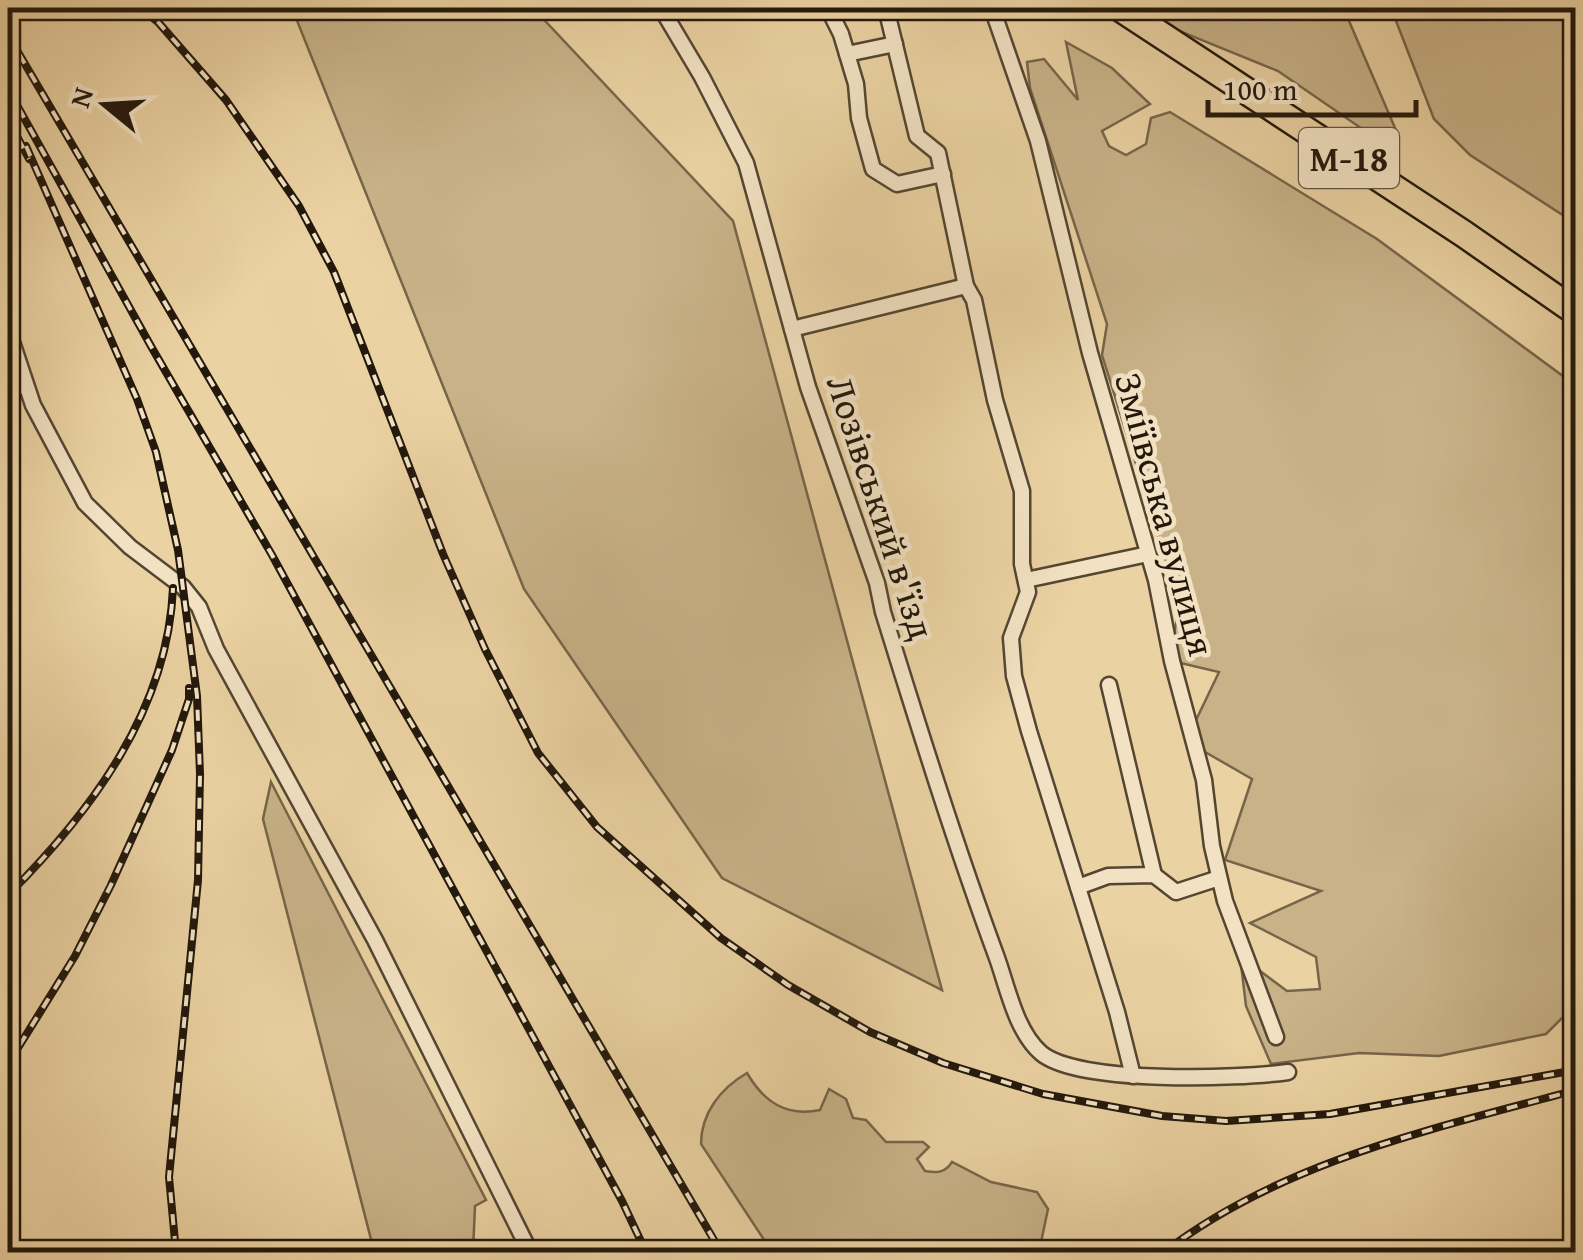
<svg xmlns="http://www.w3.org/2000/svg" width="1583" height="1260" viewBox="0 0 1583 1260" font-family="'Gentium Book Plus',serif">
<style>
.green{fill:#c9b288;stroke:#76654a;stroke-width:2.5}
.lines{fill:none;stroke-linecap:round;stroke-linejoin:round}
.minor-casing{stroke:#544632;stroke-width:19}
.trunk-casing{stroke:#22180c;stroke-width:30}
.minor{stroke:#f2e2c3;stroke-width:14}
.trunk{stroke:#ebd2a2;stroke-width:25}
.rail-casing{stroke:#22180c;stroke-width:8}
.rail{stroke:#f2e2c3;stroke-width:4;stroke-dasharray:11;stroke-linecap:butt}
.labels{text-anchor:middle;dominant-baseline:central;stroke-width:9;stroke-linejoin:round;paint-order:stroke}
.shield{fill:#f2e2c3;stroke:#605543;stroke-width:2.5}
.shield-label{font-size:35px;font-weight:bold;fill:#22180c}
.street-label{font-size:38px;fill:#22180c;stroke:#f2e2c3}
</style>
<rect width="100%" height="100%" fill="#ebd2a2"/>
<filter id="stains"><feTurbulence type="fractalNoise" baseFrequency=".002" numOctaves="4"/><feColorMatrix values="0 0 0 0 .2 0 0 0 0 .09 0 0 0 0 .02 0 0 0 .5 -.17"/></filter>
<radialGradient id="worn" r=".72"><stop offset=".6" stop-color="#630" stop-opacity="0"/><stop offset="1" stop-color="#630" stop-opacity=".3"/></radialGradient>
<g class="green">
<polygon points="289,8 533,8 733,221 942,990 722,878 524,589 296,18"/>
<polygon points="1152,8 1334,8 1346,14 1395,128 1371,135 1278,71 1172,28"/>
<polygon points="1391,8 1575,8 1575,223 1470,155 1434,119"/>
<polygon points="1066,42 1112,68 1150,104 1102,131 1109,146 1126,155 1146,144 1151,118 1170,112 1377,239 1575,385 1575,1022 1562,1018 1546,1034 1439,1056 1359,1053 1271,1064 1246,1006 1240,956 1287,991 1320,989 1316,957 1250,923 1321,891 1225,860 1252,779 1186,741 1219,672 1168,660 1180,605 1102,355 1107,324 1030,88 1027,62 1044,59 1078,100"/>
<polygon points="271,782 486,1200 475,1206 473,1252 384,1252 373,1247 263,819"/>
<path d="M747 1073C764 1102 786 1117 820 1110L829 1089 846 1099 853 1118 866 1120 886 1142H923L929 1147 917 1159 925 1171C937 1173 945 1173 952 1162L991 1182 1037 1192 1048 1209 1039 1252H772L701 1144C701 1113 721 1088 747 1073Z"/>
</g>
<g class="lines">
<defs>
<g id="minor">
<path d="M661 8 702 77 746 163 808 387 877 583 883 612C919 728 955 844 997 958 1008 989 1016 1031 1041 1053 1077 1084 1239 1079 1288 1072"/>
<polyline points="828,8 841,34 856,84 859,118 873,169 897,184 943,174"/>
<polyline points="886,8 917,136 938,153 966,286 974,300 995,400 1022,491 1022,564 1028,592 1011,638 1014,676 1029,731 1117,1012 1133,1076"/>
<polyline points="992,8 1038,141 1090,353 1156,580 1172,661 1204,780 1212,846 1225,901 1276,1037"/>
<polyline points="847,54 895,44"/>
<polyline points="792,329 966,286"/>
<polyline points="8,330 33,405 85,503 130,547 183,587 199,607 216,649 375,940 530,1252"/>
<polyline points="8,392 24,384"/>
<polyline points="1026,580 1148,554"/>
<polyline points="1109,685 1154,875"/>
<polyline points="1078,887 1108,876 1154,875 1176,892 1219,878"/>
</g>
<polyline id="trunk" points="1120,8 1464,234 1576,312"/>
</defs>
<use href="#minor" class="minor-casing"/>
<use href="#trunk" class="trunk-casing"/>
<use href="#minor" class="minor"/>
<use href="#trunk" class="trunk"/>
<defs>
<g id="rail">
<polyline points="140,8 158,22 226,100 299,206 334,272 443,554 485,649 538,753 597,827 721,938 788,985 870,1032 943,1063 1043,1094 1162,1116 1226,1121 1330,1114 1576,1070"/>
<polyline points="8,35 721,1252"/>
<polyline points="8,89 152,348 272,555 622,1201 646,1252"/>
<polyline points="8,119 29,159"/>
<polyline points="26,146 137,399 156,452 178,550 197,696 200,774 198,880 169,1177 176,1252"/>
<path d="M8 895C91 812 168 710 173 588"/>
<polyline points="8,1064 75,956 111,885 172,750 189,699 189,688"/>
<path d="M1164 1252C1283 1161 1433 1129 1576 1090"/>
</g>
</defs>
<use href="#rail" class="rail-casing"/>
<use href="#rail" class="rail"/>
</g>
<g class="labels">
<rect class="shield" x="1299" y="128" width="100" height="60" rx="8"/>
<g class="shield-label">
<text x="1349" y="158">М-18</text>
</g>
<g class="street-label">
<text transform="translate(882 507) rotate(72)">Лозівський в'їзд</text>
<text transform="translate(1166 514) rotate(75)">Зміївська вулиця</text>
</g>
</g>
<rect width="1583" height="1260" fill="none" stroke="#ebd2a2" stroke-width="40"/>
<rect x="10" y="10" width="1563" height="1240" fill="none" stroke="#22180c" stroke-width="5"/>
<rect x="20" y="20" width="1543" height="1220" fill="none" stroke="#22180c" stroke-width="2.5"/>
<g transform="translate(105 105) rotate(288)" stroke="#f2e2c3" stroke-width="8" paint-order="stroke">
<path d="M0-8L18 38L0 25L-18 38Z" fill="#22180c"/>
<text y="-15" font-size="28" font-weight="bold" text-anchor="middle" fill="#22180c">N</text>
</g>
<path d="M1208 100v15h208v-15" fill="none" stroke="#22180c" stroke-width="5"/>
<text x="1223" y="100" font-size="30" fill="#22180c" stroke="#f2e2c3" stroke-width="8" paint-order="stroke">100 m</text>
<rect width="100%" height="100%" filter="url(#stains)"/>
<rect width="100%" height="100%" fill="url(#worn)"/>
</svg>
